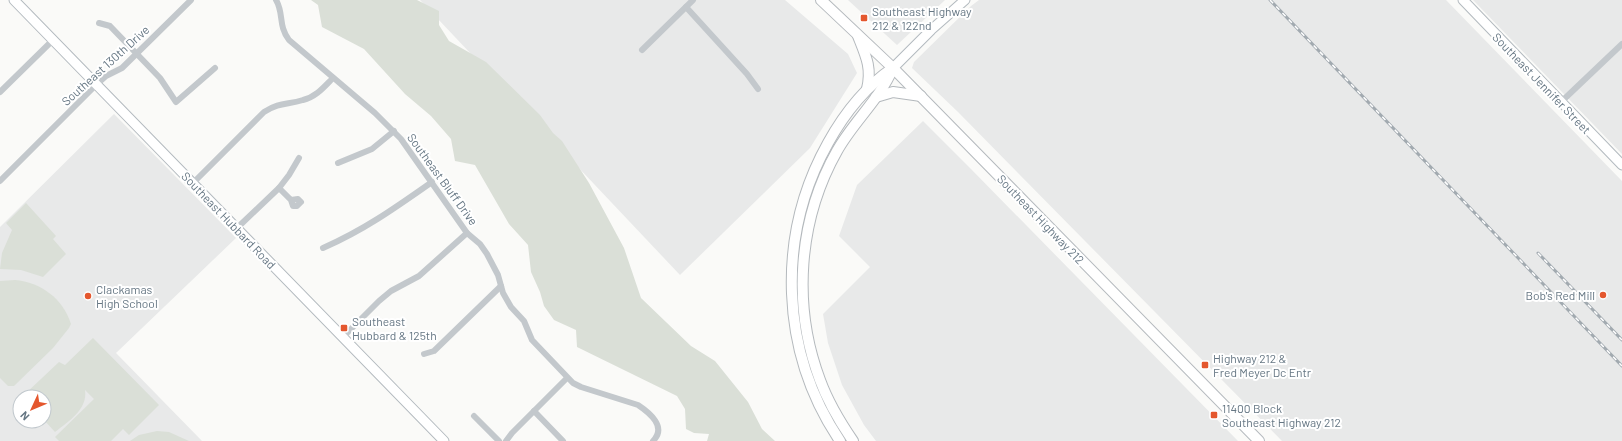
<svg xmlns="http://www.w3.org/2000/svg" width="1622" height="441" viewBox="0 0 1622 441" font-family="Barlow,sans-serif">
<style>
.built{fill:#e8e9e9;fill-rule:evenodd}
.green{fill:#dadfd7}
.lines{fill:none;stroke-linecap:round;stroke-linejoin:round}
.secondary-casing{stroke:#b3babf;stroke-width:11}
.primary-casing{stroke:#b5babe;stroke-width:12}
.trunk-casing{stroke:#b4b9bd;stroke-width:12}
.minor{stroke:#c3c8cc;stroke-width:6}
.secondary{stroke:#fff;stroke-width:9}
.primary{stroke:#fff;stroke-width:10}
.trunk{stroke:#fff;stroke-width:10}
.rail-casing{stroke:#a2aab0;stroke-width:3}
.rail{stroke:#fff;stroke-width:1.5;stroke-dasharray:4.5;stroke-linecap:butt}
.poi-dot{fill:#e4572e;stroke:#fff;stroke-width:1.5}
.labels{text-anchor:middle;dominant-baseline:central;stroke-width:4;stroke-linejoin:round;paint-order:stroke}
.poi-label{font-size:12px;fill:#657683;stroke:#fff;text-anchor:start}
.street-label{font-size:12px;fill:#657683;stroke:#fff}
</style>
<rect width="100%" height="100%" fill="#fafaf8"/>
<g class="built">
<polygon points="420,0 785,0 848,54 857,73 810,148 680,275"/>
<polygon points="848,0 945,0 897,45"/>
<polygon points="979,0 1446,0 1622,181 1622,441 1282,441 958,112 912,68 914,62 971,6"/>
<polygon points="1473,0 1622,0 1622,154 1592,123"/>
<path d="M114 114 236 238 116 353 202 441H0V227ZM20 397H44V421H20Z"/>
<polygon points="923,121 971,169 1238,441 876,441 864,425 842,385 828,343 823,314 870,267 839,236 857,185"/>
</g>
<g class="green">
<polygon points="311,0 417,0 439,11 439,25 449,41 486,62 540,115 553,133 562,141 589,183 624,248 641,298 691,346 715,361 748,402 762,429 775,441 707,441 709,434 694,433 686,429 685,409 677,396 577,347 576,330 554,320 544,306 540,292 531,272 528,245 509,224 475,165 455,161 451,139 431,116 405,94 364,49 322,27 318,5"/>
<polygon points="26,203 56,236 53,239 66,254 43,277 21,270 0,269 2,253 12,230 6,223"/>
<path d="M15 280C41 282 63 299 71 324L69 328 53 348 14 386H8L0 378V281Z"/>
<path d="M93 338 159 405 129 435 123 429 111 441H59L55 437 94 399 85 390C88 409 69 421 55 432L44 420V397H24V395L59 362 65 365Z"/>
<polygon points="157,431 169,432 189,441 130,441 139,435"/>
</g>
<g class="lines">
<defs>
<g id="secondary">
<polyline points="14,0 444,441"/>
<polyline points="1463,0 1622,165"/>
<polyline points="893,68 931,30 965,0"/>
</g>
<polyline id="primary" points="893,68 1259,441"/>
<g id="trunk">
<polyline points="821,0 893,68"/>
<path d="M858 36C866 56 872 68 867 89"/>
<polyline points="876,97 893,92 921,96"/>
<path d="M840 441C780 352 776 236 828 143 844 114 865 87 893 68"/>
<path d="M853 441C840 422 828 402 820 380 792 306 798 220 837 151 853 122 880 99 893 68"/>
</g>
</defs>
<use href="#secondary" class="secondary-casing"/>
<use href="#primary" class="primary-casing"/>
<use href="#trunk" class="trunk-casing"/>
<g class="minor">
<path d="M276 0C284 13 278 26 289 40L375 113 401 139 467 233 480 244 487 254 498 275 503 293 511 307 524 321 532 340 573 383 581 387 638 405C650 413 667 427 653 441"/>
<polyline points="686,7 747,74 758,89"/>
<polyline points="99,23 110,26 160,78 176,102 215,68"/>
<polyline points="642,50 693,0"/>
<polyline points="0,92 54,39"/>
<polyline points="1561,102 1622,44"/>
<polyline points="338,163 372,149 394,131"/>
<polyline points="0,181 97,84 106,76 122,68 191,0"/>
<path d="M193 183 264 112C280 102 287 105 303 100 316 97 324 87 333 78"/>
<polyline points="279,188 291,200 293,206 297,206 301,202 298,199 291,200"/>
<polyline points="237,228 279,188 289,175 299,158"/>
<path d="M323 248C364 230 395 208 432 182"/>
<polyline points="343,337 379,301 391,291 419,276 467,233"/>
<polyline points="424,354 434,351 501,286"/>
<polyline points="534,411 563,441"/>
<polyline points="474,416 499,441"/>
<polyline points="506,441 512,433 567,378"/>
</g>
<use href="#secondary" class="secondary"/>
<use href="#primary" class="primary"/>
<use href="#trunk" class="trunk"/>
<defs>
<g id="rail">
<polyline points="1270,0 1622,366"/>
<polyline points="1538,253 1622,340"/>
</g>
</defs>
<use href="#rail" class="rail-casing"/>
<use href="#rail" class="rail"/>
</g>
<g class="poi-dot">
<rect x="860" y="14" width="8" height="8" rx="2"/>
<circle cx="1603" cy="295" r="4"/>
<circle cx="88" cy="296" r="4"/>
<rect x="340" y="324" width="8" height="8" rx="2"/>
<rect x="1201" y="361" width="8" height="8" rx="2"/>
<rect x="1210" y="411" width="8" height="8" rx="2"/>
</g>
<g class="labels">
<g class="poi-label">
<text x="872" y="11">Southeast Highway<tspan x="872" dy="14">212 &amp; 122nd</tspan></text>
<text x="96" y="289">Clackamas<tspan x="96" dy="14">High School</tspan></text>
<text x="1595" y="295" text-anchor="end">Bob's Red Mill</text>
<text x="352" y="321">Southeast<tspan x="352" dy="14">Hubbard &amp; 125th</tspan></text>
<text x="1213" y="358">Highway 212 &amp;<tspan x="1213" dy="14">Fred Meyer Dc Entr</tspan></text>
<text x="1222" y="408">11400 Block<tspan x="1222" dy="14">Southeast Highway 212</tspan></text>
</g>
<g class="street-label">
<text transform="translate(105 65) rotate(-42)">Southeast 130th Drive</text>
<text transform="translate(1542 83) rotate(46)">Southeast Jennifer Street</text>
<text transform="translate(443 179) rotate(54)">Southeast Bluff Drive</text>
<text transform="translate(1041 219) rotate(46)">Southeast Highway 212</text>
<text transform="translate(229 220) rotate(46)">Southeast Hubbard Road</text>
</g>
</g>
<g transform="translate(32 409) rotate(226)"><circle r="19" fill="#ffffff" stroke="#c1c8cd"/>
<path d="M0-3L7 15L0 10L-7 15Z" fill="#e4572e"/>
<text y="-6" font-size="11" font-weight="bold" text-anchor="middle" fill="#657683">N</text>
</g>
</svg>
